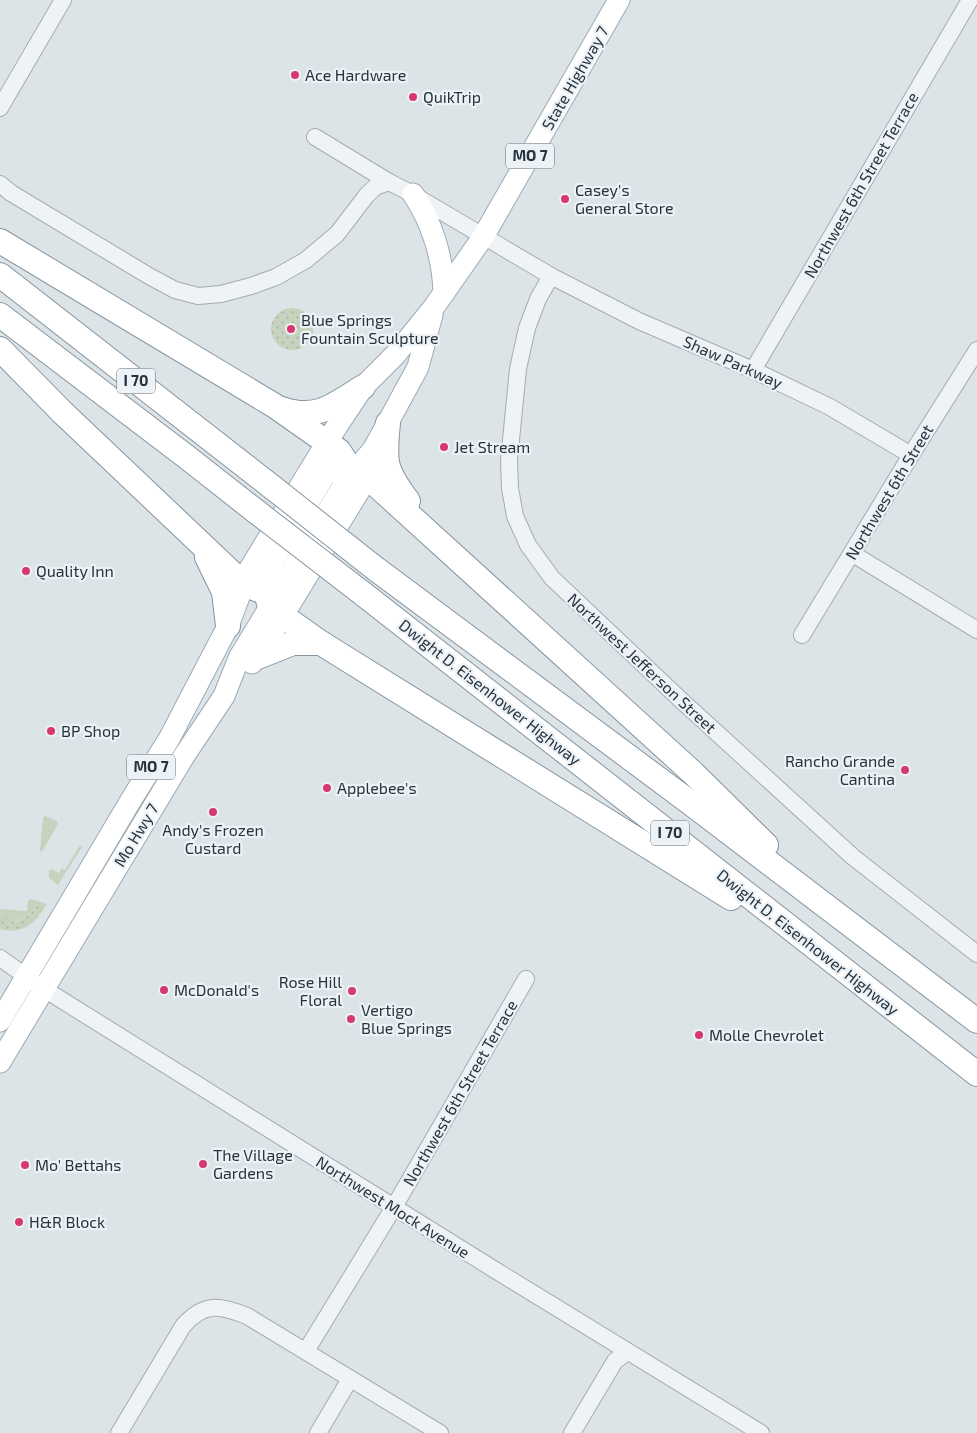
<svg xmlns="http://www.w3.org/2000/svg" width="977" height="1433" font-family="'Exo 2',sans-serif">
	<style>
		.grass { fill: url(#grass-dots) }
		.garden { fill: #c7d3be }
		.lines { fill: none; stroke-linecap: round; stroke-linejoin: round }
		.minor-casing { stroke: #a2acb2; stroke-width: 18 }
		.major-casing { stroke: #9cabb5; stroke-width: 23 }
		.highway-casing { stroke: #8494a0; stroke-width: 26 }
		.minor { stroke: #f0f3f6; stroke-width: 16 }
		.major { stroke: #fff; stroke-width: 21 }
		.highway { stroke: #fff; stroke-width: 24 }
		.highway-bridge-casing { stroke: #8494a0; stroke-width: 26; stroke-linecap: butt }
		.highway-bridge { stroke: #fff; stroke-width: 24 }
		.poi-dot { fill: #d73870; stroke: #edf2f6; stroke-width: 2 }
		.labels { text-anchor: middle; stroke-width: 4.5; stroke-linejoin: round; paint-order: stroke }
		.shield { fill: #edf2f6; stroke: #626d77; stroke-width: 1 }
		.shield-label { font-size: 15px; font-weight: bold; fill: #263440 }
		.poi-label { font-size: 16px; fill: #263440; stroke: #edf2f6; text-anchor: start }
		.street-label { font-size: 16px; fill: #263440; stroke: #edf2f6 }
	</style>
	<defs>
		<pattern id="grass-dots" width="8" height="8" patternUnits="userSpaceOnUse" patternTransform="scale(1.25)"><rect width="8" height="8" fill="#c7d3be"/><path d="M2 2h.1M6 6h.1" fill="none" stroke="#abb6a4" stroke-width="1.8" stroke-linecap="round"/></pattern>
	</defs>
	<rect width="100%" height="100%" fill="#dde4e8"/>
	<!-- grass -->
	<g class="grass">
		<circle cx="292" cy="329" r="21"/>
		<path d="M36,905L45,907C34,925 21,935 0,929V913L7,916L10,920L16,922L29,915Z"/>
	</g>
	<!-- garden -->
	<g class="garden">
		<polygon points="45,816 57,821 58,824 42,852 40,851 43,818"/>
		<polygon points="80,845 82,847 58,885 49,878 49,870 52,869 59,873 62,868 65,870"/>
		<path d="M31,899L47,904L45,907L36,905L29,915L14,922C8,920 6,915 0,913V909L27,911L28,901Z"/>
	</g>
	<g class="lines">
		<defs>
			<g id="minor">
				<polyline points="0,108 63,0"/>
				<polyline points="315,137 389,182"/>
				<polyline points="0,184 11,193 149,276 175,290 198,296 221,294 251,286 276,277 306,260 337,234 366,196 375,187 389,182 405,190 551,276 639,321 753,370 830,407 911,455"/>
				<polyline points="551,276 538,299 527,328 518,369 509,460 510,488 515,516 528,545 552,578 683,702 853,857 977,954"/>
				<polyline points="753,370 970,0"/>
				<polyline points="853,554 977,630"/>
				<polyline points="802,635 911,455 977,350"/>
				<polyline points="0,958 44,989 495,1270 761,1433"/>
				<polyline points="306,1351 394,1207 526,979"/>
				<path d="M119,1433L183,1326C204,1302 220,1305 247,1316L440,1433"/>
				<polyline points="318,1433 350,1379"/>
				<polyline points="572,1433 615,1361 627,1352"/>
			</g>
			<g id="major">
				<path d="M413,194C432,222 443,258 444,293"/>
				<polyline points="261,582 336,456"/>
				<polyline points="252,663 277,625 362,486 373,450 418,367 432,315"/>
				<polyline points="0,1021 131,800 169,739 228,626 249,570 337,426 363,387 396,354 434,307 483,237 619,0"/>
				<polyline points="0,1062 184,756 224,696 239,658 270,607 346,481 373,450"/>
			</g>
			<g id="highway">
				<polyline points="0,241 275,406 339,451 346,462 346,481"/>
				<polyline points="0,275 272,487"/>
				<polyline points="0,315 188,458 258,513"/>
				<path d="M0,349L62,412L236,577C250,588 261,593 279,592"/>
				<path d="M282,409C317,421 334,405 363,387"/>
				<path d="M388,423C384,462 384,469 408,501"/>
				<path d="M327,471C349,468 356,469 374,483L693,773L766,845"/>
				<polyline points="207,557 224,592 228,626"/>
				<polyline points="270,568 266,593 270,607 321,643 731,898"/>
				<polyline points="376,569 688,801 977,1021"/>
				<path d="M362,593C568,752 771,915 977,1074"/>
				<polyline points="255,658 293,643 321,643"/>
			</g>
		</defs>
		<!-- minor casing -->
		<use href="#minor" class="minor-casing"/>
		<!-- major casing -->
		<use href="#major" class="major-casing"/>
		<!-- highway casing -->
		<use href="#highway" class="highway-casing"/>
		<!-- minor -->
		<use href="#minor" class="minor"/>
		<!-- major -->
		<use href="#major" class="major"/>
		<!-- highway -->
		<use href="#highway" class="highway"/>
		<defs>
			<g id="highway-bridge">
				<polyline points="272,487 376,569"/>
				<polyline points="258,513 362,593"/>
			</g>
		</defs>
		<!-- highway-bridge casing -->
		<use href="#highway-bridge" class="highway-bridge-casing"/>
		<!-- highway-bridge -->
		<use href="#highway-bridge" class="highway-bridge"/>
	</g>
	<!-- markers -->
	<g class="poi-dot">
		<circle cx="295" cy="75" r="5"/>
		<circle cx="413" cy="97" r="5"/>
		<circle cx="565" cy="199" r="5"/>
		<circle cx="291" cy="329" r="5"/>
		<circle cx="444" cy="447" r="5"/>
		<circle cx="26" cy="571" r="5"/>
		<circle cx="51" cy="731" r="5"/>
		<circle cx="905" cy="770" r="5"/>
		<circle cx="327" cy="788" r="5"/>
		<circle cx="213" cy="812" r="5"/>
		<circle cx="164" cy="990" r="5"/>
		<circle cx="352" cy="991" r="5"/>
		<circle cx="351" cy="1019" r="5"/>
		<circle cx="699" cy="1035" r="5"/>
		<circle cx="203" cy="1164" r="5"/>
		<circle cx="25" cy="1165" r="5"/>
		<circle cx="19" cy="1222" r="5"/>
	</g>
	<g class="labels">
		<!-- shield labels -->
		<g class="shield">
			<rect x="506" y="143.5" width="48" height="25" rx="4"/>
			<rect x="117" y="368.5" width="38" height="25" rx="4"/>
			<rect x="127" y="754.5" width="48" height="25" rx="4"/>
			<rect x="651" y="820.5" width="38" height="25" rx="4"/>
		</g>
		<g class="shield-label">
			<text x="530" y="161">MO 7</text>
			<text x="136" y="386">I 70</text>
			<text x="151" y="772">MO 7</text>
			<text x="670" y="838">I 70</text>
		</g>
		<!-- poi labels -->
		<g class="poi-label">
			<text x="305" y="81">Ace Hardware</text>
			<text x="423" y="103">QuikTrip</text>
			<text x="575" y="196">Casey's<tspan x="575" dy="18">General Store</tspan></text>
			<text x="301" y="326">Blue Springs<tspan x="301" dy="18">Fountain Sculpture</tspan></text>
			<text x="454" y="453">Jet Stream</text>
			<text x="36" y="577">Quality Inn</text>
			<text x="61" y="737">BP Shop</text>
			<text x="895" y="767" text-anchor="end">Rancho Grande<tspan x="895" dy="18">Cantina</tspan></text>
			<text x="337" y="794">Applebee's</text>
			<text x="213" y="836" text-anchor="middle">Andy's Frozen<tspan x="213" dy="18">Custard</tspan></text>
			<text x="342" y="988" text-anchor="end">Rose Hill<tspan x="342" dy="18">Floral</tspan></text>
			<text x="174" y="996">McDonald's</text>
			<text x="361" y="1016">Vertigo<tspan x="361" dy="18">Blue Springs</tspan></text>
			<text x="709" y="1041">Molle Chevrolet</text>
			<text x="213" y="1161">The Village<tspan x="213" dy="18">Gardens</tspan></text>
			<text x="35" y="1171">Mo' Bettahs</text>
			<text x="29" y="1228">H&amp;R Block</text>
		</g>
		<!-- street labels -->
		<g class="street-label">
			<text transform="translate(575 78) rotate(-60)" y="6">State Highway 7</text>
			<text transform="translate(861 185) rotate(-60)" y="6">Northwest 6th Street Terrace</text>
			<text transform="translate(733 362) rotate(24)" y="6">Shaw Parkway</text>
			<text transform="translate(889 492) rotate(-59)" y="6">Northwest 6th Street</text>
			<text transform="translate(642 663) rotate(43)" y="6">Northwest Jefferson Street</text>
			<text transform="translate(490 692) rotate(38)" y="6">Dwight D. Eisenhower Highway</text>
			<text transform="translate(136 835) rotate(-59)" y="6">Mo Hwy 7</text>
			<text transform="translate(808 942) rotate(38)" y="6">Dwight D. Eisenhower Highway</text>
			<text transform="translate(460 1093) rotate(-60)" y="6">Northwest 6th Street Terrace</text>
			<text transform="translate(393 1207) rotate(32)" y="6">Northwest Mock Avenue</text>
		</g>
	</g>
</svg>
